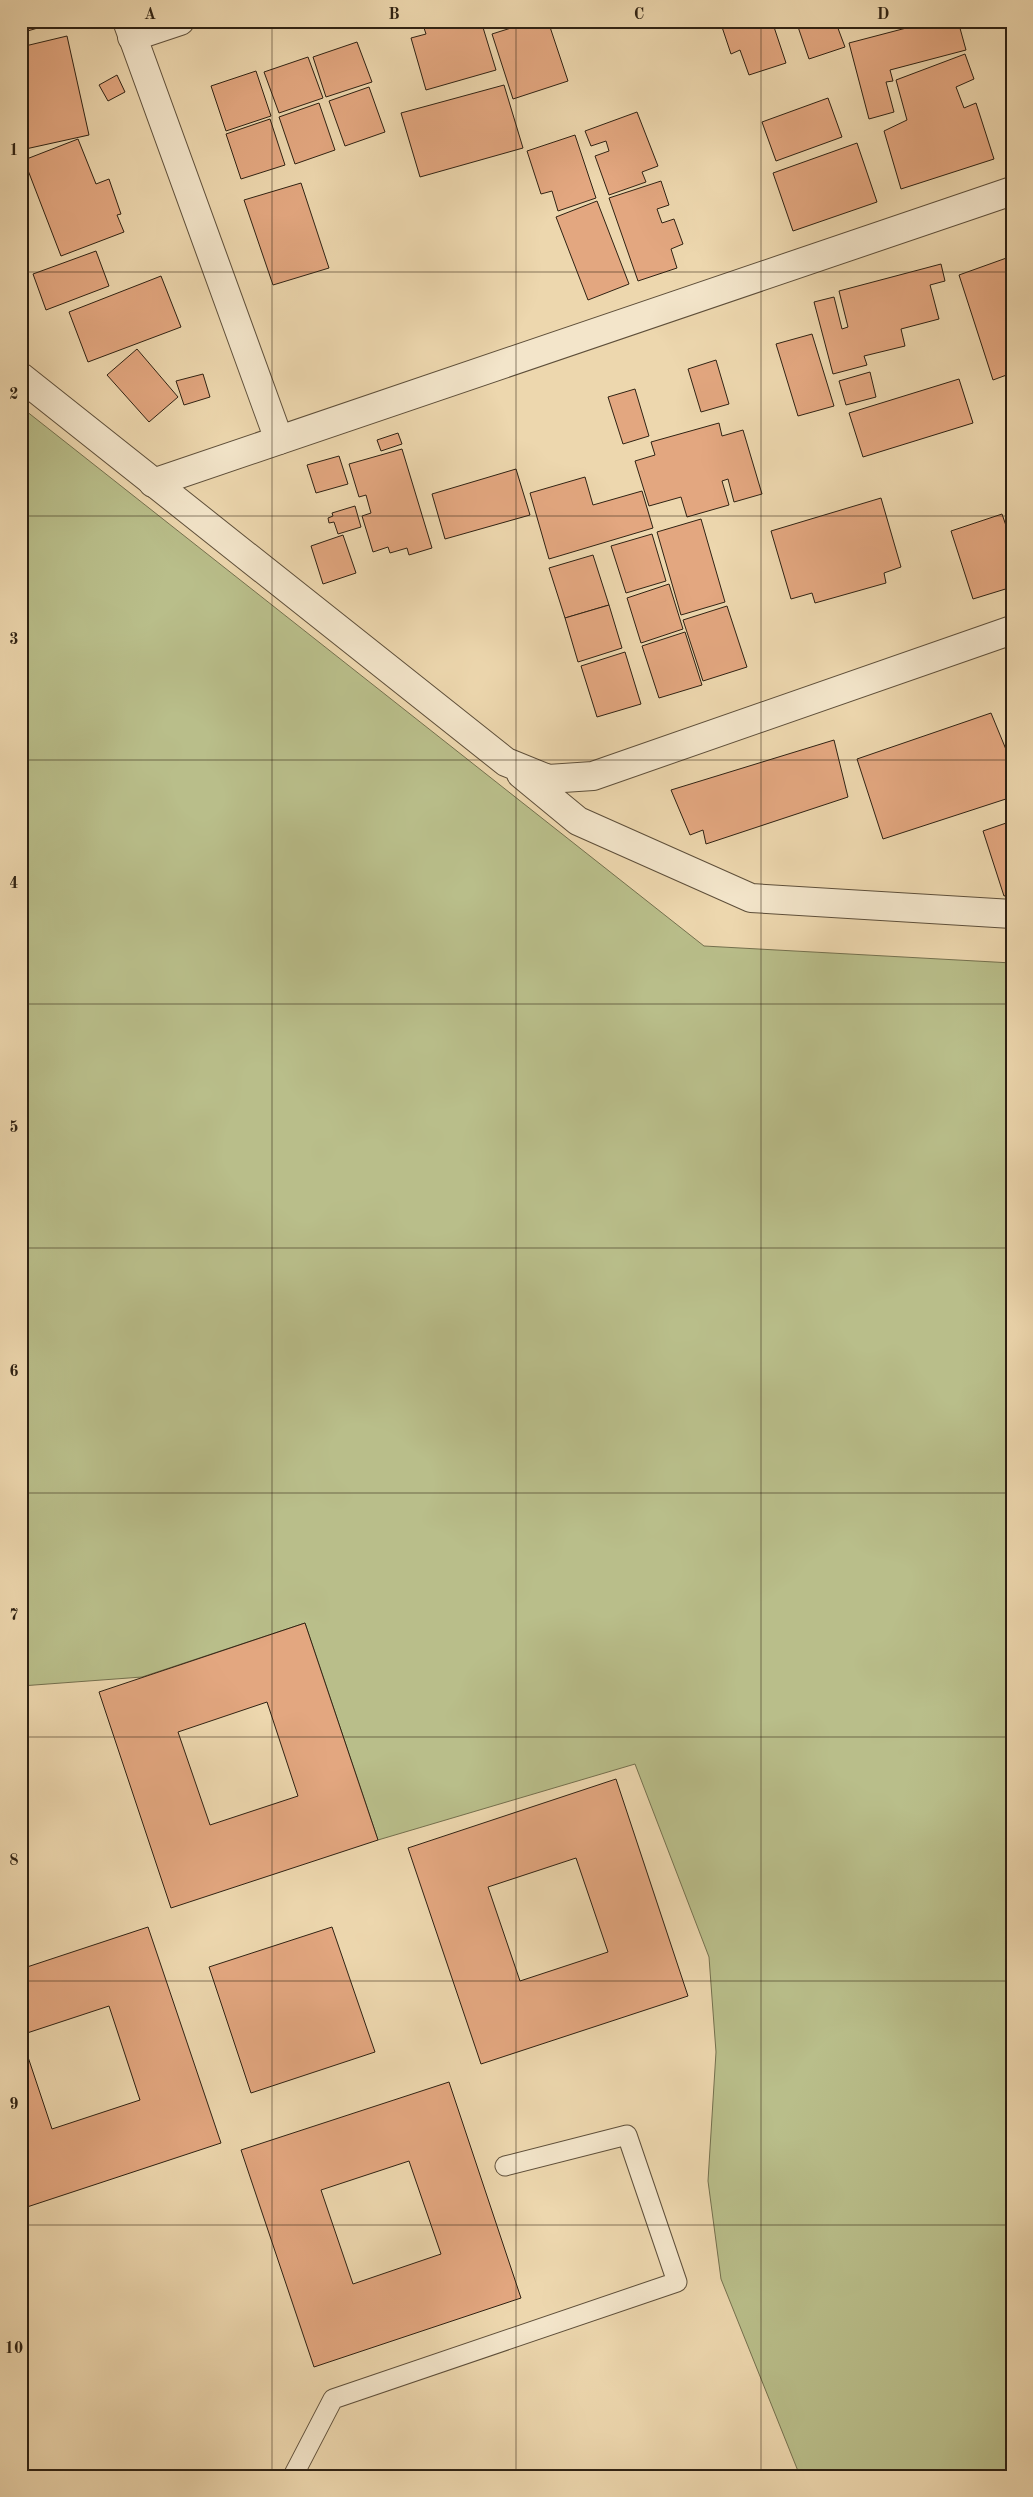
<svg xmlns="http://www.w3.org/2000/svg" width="1033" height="2497" font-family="'Old Standard TT',serif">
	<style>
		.green { fill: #b9be8a; stroke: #74704e }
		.building { fill: #e3a780; stroke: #2f2213; fill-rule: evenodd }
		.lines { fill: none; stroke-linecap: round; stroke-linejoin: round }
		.service-casing { stroke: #5e4f3a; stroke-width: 21 }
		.minor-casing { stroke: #5e4f3a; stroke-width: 30 }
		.service { stroke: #f3e5ca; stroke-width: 19 }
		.minor { stroke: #f3e5ca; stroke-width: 28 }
		.grid { fill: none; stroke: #2f2213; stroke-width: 1; stroke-opacity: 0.55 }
		.neatline { fill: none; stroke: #2f2213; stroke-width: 2 }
		.grid-label { font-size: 16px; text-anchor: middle; font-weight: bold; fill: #2f2213 }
	</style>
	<rect width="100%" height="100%" fill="#edd7ae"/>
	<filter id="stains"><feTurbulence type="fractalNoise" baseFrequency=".004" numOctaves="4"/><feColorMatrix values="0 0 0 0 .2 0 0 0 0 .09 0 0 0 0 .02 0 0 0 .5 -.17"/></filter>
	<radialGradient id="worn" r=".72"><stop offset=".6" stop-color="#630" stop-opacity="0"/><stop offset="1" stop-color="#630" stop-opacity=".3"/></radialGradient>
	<!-- green -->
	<polygon class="green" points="21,407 704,946 1012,963 1012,2476 800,2476 721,2279 708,2181 716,2052 709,1957 635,1764 378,1840 305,1623 142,1677 21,1686"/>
	<!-- building -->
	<g class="building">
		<polygon points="21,21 61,21 21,33"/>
		<polygon points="481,21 496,70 426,90 411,38 426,34 422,22"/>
		<polygon points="509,21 548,21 568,81 513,99 492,34 511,28"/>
		<polygon points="720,21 772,21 786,63 749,75 740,50 731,54"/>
		<polygon points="796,21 840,21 836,23 845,47 809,59"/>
		<polygon points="933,21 958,21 966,50 890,70 893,81 886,82 894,112 869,119 849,43"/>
		<polygon points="67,36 89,135 21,150 21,47"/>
		<polygon points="357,42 372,82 326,97 313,57"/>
		<polygon points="965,54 974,79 956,87 964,108 976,103 994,159 901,189 884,131 907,120 896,80"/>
		<polygon points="308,57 323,98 279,113 264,72"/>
		<polygon points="256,71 271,116 226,131 211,86"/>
		<polygon points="117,75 125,92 108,101 99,85"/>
		<polygon points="504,85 523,148 420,177 401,113"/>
		<polygon points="369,87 385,132 345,146 329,101"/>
		<polygon points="828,98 842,137 776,161 762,122"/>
		<polygon points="319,103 335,150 295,164 279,117"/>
		<polygon points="637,112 658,166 642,172 646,182 609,195 595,156 609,151 606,141 591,146 585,131"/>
		<polygon points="270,119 285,165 241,179 226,134"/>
		<polygon points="575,135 596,198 558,211 552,191 541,194 527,151"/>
		<polygon points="78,139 96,184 109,179 121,214 117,215 124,232 61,256 24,160"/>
		<polygon points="857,143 877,202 793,231 773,173"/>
		<polygon points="661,181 669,205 657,209 662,223 674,219 683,244 671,249 677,268 638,281 609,198"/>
		<polygon points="301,183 329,268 273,285 244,200"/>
		<polygon points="597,201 629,284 588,300 556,217"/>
		<polygon points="96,251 109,286 46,310 33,274"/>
		<polygon points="1012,256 1012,373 993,380 959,275"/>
		<polygon points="941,264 945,281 930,285 939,319 901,329 905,346 864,356 867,365 833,374 814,302 834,297 842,329 848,327 839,291"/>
		<polygon points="161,276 181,327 88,362 69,312"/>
		<polygon points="812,334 834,406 798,416 776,344"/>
		<polygon points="137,349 178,397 149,422 107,375"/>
		<polygon points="716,360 729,404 701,412 688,369"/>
		<polygon points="870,372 876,397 846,405 839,381"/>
		<polygon points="203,374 210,397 184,405 176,381"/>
		<polygon points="959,379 973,423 863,457 849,413"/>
		<polygon points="635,389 649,436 623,444 608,397"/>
		<polygon points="719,423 722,436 743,430 762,494 734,502 728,479 722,481 729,505 687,517 681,497 649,506 635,461 655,455 651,442"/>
		<polygon points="398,433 402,444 381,451 377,440"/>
		<polygon points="402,449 432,548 409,555 407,548 390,553 388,547 373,552 362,516 371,513 366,495 359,497 349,464"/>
		<polygon points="339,456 348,484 316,493 307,465"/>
		<polygon points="516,469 530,515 445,539 432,494"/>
		<polygon points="585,477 593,505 642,491 653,528 549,559 530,493"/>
		<polygon points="881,498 901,567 884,573 886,583 815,603 812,593 791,599 771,531"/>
		<polygon points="355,506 361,527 338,534 334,522 329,523 328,518 333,516 332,513"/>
		<polygon points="1002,514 1012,543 1012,587 973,599 951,531"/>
		<polygon points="701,519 725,602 681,615 657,532"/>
		<polygon points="652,534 666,581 626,593 611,546"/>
		<polygon points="343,535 356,573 323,584 311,546"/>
		<polygon points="593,555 609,605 565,618 549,568"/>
		<polygon points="669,584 683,629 641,643 627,598"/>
		<polygon points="609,605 622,648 578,662 565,618"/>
		<polygon points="727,606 747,667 703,681 683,620"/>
		<polygon points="685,632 702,685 659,698 642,646"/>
		<polygon points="625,652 641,704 597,717 581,666"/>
		<polygon points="991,713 1012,764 1012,797 883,839 857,759"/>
		<polygon points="834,740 848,797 706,844 703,830 690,835 671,790"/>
		<polygon points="1012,821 1012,894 1004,896 983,831"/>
		<path d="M305,1623L378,1840L171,1908L99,1692ZM267,1702L298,1796L210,1825L178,1732Z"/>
		<path d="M616,1779L688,1996L481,2064L408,1848ZM576,1858L608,1952L520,1981L488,1887Z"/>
		<polygon points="148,1927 221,2143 21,2209 21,2036 52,2129 140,2100 109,2006 21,2035 21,1969"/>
		<polygon points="332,1927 375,2052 251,2093 209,1967"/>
		<path d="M449,2082L521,2298L314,2367L241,2150ZM409,2161L441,2254L353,2284L321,2190Z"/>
	</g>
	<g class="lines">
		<defs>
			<polyline id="service" points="293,2476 333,2399 677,2282 627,2135 505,2166"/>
			<g id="minor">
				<polyline points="127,21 279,440"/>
				<polyline points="132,37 180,21"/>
				<polyline points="21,377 506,762 548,779 593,776 1012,630"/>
				<polyline points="153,483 1012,191"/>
				<polyline points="521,774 578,821 751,898 1012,914"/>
			</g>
		</defs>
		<!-- service casing -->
		<use href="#service" class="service-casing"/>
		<!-- minor casing -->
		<use href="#minor" class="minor-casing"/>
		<!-- service -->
		<use href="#service" class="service"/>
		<!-- minor -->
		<use href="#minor" class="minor"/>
	</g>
	<!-- grid -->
	<path class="grid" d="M272,21V2476M516,21V2476M761,21V2476M21,272H1012M21,516H1012M21,760H1012M21,1004H1012M21,1248H1012M21,1493H1012M21,1737H1012M21,1981H1012M21,2225H1012"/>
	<!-- margin -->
	<rect width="1033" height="2497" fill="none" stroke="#edd7ae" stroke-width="55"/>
	<rect x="28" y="28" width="978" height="2442" class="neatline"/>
	<g class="grid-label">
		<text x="150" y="19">A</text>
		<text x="394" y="19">B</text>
		<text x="639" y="19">C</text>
		<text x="883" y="19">D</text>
		<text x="14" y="155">1</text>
		<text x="14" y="399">2</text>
		<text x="14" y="644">3</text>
		<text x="14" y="888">4</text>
		<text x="14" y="1132">5</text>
		<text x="14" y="1376">6</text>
		<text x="14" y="1620">7</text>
		<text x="14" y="1865">8</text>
		<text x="14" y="2109">9</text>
		<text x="14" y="2353">10</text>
	</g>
	<rect width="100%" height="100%" filter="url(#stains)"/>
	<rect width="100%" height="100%" fill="url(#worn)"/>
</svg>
